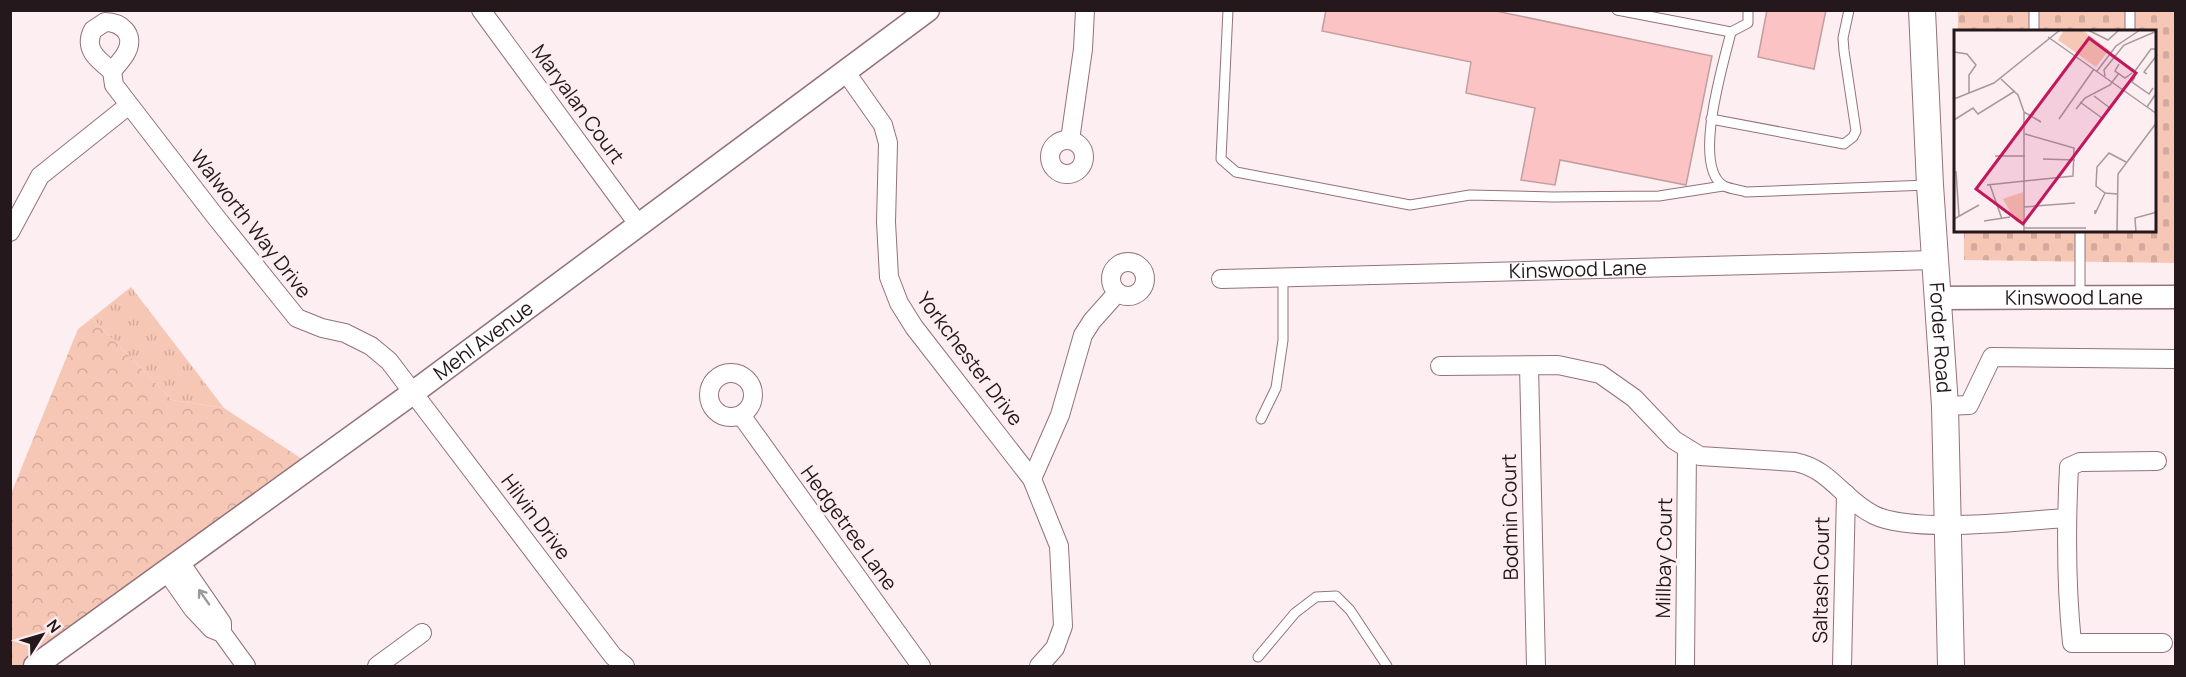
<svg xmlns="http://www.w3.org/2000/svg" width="2186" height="677" font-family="Manrope,sans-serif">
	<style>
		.grass { fill: url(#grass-tufts) }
		.forest { fill: url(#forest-crowns) }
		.cemetery { fill: url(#cemetery-stones) }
		.building { fill: #fcc3c4; stroke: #c39e9e; stroke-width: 1.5 }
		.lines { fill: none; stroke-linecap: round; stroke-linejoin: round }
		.service-casing { stroke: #92727d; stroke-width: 11 }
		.minor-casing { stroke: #92727d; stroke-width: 20 }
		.tertiary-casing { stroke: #92727d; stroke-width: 25 }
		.secondary-casing { stroke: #92727d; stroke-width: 28 }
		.service { stroke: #fff; stroke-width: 9 }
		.minor { stroke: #fff; stroke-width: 18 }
		.tertiary { stroke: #fff; stroke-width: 22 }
		.secondary { stroke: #fff; stroke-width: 26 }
		.oneway { stroke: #9c9799 }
		.labels { text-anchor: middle; stroke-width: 6; stroke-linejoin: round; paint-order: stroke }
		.street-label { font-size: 20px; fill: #24181c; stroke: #fdeef2 }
		.inset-road { fill: none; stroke: #a6989c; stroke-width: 1.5 }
		.view { fill: #c2185b; fill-opacity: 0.15; stroke: #c2185b; stroke-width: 3 }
		.inset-edge { fill: none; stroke: #24181c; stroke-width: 3 }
	</style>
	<defs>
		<pattern id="grass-tufts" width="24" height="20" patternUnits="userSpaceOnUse" patternTransform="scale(1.5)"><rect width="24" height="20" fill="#f7c7b6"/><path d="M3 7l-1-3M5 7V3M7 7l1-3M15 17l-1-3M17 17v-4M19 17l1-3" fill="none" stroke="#d4aa9c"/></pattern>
		<pattern id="forest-crowns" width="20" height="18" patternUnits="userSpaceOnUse" patternTransform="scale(1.5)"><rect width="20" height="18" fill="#f7c7b6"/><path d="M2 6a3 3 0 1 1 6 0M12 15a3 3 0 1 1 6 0" fill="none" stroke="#d4aa9c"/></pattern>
		<pattern id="cemetery-stones" width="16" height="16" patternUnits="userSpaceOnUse" patternTransform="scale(1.5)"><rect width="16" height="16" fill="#f7c7b6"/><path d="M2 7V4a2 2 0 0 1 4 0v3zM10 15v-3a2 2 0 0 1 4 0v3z" fill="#d4aa9c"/></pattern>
	</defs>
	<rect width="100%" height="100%" fill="#fdeef2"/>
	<!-- grass -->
	<polygon class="grass" points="131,287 224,408 172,400 92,318"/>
	<!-- forest -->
	<polygon class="forest" points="92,318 172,400 224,408 302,459 20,666 11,666 10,496 78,329"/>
	<!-- cemetery -->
	<polygon class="cemetery" points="1958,11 2175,11 2175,263 1964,260 1964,231 2154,231 2154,32 1958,31"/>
	<!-- building -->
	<g class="building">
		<polygon points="1326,10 1491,10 1712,56 1686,185 1560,160 1555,185 1521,180 1535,108 1466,93 1471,62 1322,31"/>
		<polygon points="1767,10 1826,10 1814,69 1758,57"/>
	</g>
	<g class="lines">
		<defs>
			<g id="service">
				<polyline points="1228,10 1221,159 1236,172 1410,205 1470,195 1553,197 1659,196 1723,186"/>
				<polyline points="1617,10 1731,32 1748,23 1748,10"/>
				<polyline points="2034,10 2034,32"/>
				<polyline points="2130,10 2130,32"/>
				<path d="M1731,32C1724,62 1691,167 1724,186C1730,189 1740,190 1746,192L1928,185"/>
				<polyline points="1711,119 1844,144 1853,137 1856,131 1844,51 1843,38 1849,10"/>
				<polyline points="2080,297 2080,231"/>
				<polyline points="1261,419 1276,388 1283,340 1283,277"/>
				<polyline points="1258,657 1295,613 1316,597 1336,596 1350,610 1387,666"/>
			</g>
			<g id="minor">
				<polyline points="481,10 638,224"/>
				<path d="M105,22C121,22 135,34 127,51C124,58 117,65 112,71C98,60 83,49 93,30Z"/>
				<polyline points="112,71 114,85 215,216 297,318 322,328 345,333 371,346 389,361 613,656 625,666"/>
				<polyline points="845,71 883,125 888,143 886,222 889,277 899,303 914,327 1032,479 1059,546 1063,626 1055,648 1039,666"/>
				<polyline points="1070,140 1083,49 1085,10"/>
				<circle cx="1067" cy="157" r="17"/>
				<polyline points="10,232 40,176 129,105"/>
				<circle cx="1128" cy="279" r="17"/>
				<path id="s1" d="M1221,279L1935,260"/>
				<path d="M1440,366L1558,365L1600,374L1634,398L1674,440L1700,456L1795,462C1831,469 1843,500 1874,515C1913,534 2020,521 2066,518"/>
				<polyline points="1529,366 1536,666"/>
				<circle cx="731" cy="395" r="22"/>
				<polyline points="1945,406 1969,405 1992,357 2176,359"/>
				<polyline points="741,415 921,666"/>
				<path d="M2157,461L2080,462L2069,467C2066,526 2066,585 2072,643H2163"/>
				<polyline points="1032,479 1060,415 1083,335 1092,321 1117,293"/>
				<polyline points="180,562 222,623 222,633"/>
				<polyline points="167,572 193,609 212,629 222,633 246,666"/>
				<polyline points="377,666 422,633"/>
				<polyline points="1685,666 1687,449"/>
				<polyline points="1842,666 1846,494"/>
			</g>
			<g id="tertiary">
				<path id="s2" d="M1938,298L2176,297"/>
				<path id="s3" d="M35,666L414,392L928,10"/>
			</g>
			<g id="secondary">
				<path id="s4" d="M1922,10L1930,185L1945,406L1951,666"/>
			</g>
		</defs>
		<!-- service casing -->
		<use href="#service" class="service-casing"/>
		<!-- minor casing -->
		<use href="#minor" class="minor-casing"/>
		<!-- tertiary casing -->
		<use href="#tertiary" class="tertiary-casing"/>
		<!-- secondary casing -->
		<use href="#secondary" class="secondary-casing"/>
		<!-- service -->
		<use href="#service" class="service"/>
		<!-- minor -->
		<use href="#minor" class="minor"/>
		<!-- tertiary -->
		<use href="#tertiary" class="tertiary"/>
		<!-- secondary -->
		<use href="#secondary" class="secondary"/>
	</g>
	<!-- one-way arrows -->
	<defs><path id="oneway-shaft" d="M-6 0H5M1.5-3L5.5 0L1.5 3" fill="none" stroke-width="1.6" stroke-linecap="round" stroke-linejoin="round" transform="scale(1.5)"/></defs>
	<use class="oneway" href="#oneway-shaft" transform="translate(204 597) rotate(-125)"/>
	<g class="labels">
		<!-- street labels -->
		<g class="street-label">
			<text transform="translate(578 104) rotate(54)" y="7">Maryalan Court</text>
			<text transform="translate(251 224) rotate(52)" y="7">Walworth Way Drive</text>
			<text dy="7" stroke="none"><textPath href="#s1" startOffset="357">Kinswood Lane</textPath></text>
			<text dy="7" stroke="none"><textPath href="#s2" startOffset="136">Kinswood Lane</textPath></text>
			<text dy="7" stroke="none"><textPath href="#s4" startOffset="328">Forder Road</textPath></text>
			<text dy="7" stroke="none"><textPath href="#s3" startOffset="554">Mehl Avenue</textPath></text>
			<text transform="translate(970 359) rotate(53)" y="7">Yorkchester Drive</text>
			<text transform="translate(536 517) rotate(53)" y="7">Hilvin Drive</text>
			<text transform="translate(1510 517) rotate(-91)" y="7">Bodmin Court</text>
			<text transform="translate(849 528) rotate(54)" y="7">Hedgetree Lane</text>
			<text transform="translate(1664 558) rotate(-89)" y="7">Millbay Court</text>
			<text transform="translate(1821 580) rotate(-89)" y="7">Saltash Court</text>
		</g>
	</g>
	<!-- overview -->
	<g transform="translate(1954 30)">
		<rect width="202" height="202" fill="#fdeef2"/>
		<path d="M69,162V193L62,192L49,169Z" fill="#f7c7b6"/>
		<path d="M110,0H128L155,20L142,37L104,10Z" fill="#f7c7b6"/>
		<path class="inset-road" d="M134,0L154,10L165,0M94,7L203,84M0,22L13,24L22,35L15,45V63M155,24L181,41L197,19H203M165,34L161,41L171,48L178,43M143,41L162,16L186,0M193,44L190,42L203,25M151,46L150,40L170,15L203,1M181,47L178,52L195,64L199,58M47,49L64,65L70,82V202M140,66L156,78M0,69L40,53L106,0M126,72L148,88M193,77L203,62M122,79L131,68L156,55L165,43M70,82L87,92M105,89L140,39M0,90L19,78L24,84L61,61M41,126H71M89,129L121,130M2,141L5,186M33,155L119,146L120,118L71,104M36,155L48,189M163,164L151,163L142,156L143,137L155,123L172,132M70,177L121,173M141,180V184L151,163M0,189L25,175M30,191L56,187M70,198H132M163,202L164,144L203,92M182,202L181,188L203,182"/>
		<path class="view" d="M135,8L182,43L69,194L22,159Z"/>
		<rect width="202" height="202" class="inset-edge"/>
	</g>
	<!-- border -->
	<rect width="2186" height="677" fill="none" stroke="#24181c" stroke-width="24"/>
	<!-- north arrow -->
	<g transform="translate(42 635) rotate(53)" stroke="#fdeef2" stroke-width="4.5" paint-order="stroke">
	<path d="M0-4.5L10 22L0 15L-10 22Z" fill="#24181c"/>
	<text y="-9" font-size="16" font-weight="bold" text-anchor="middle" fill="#24181c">N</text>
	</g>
</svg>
